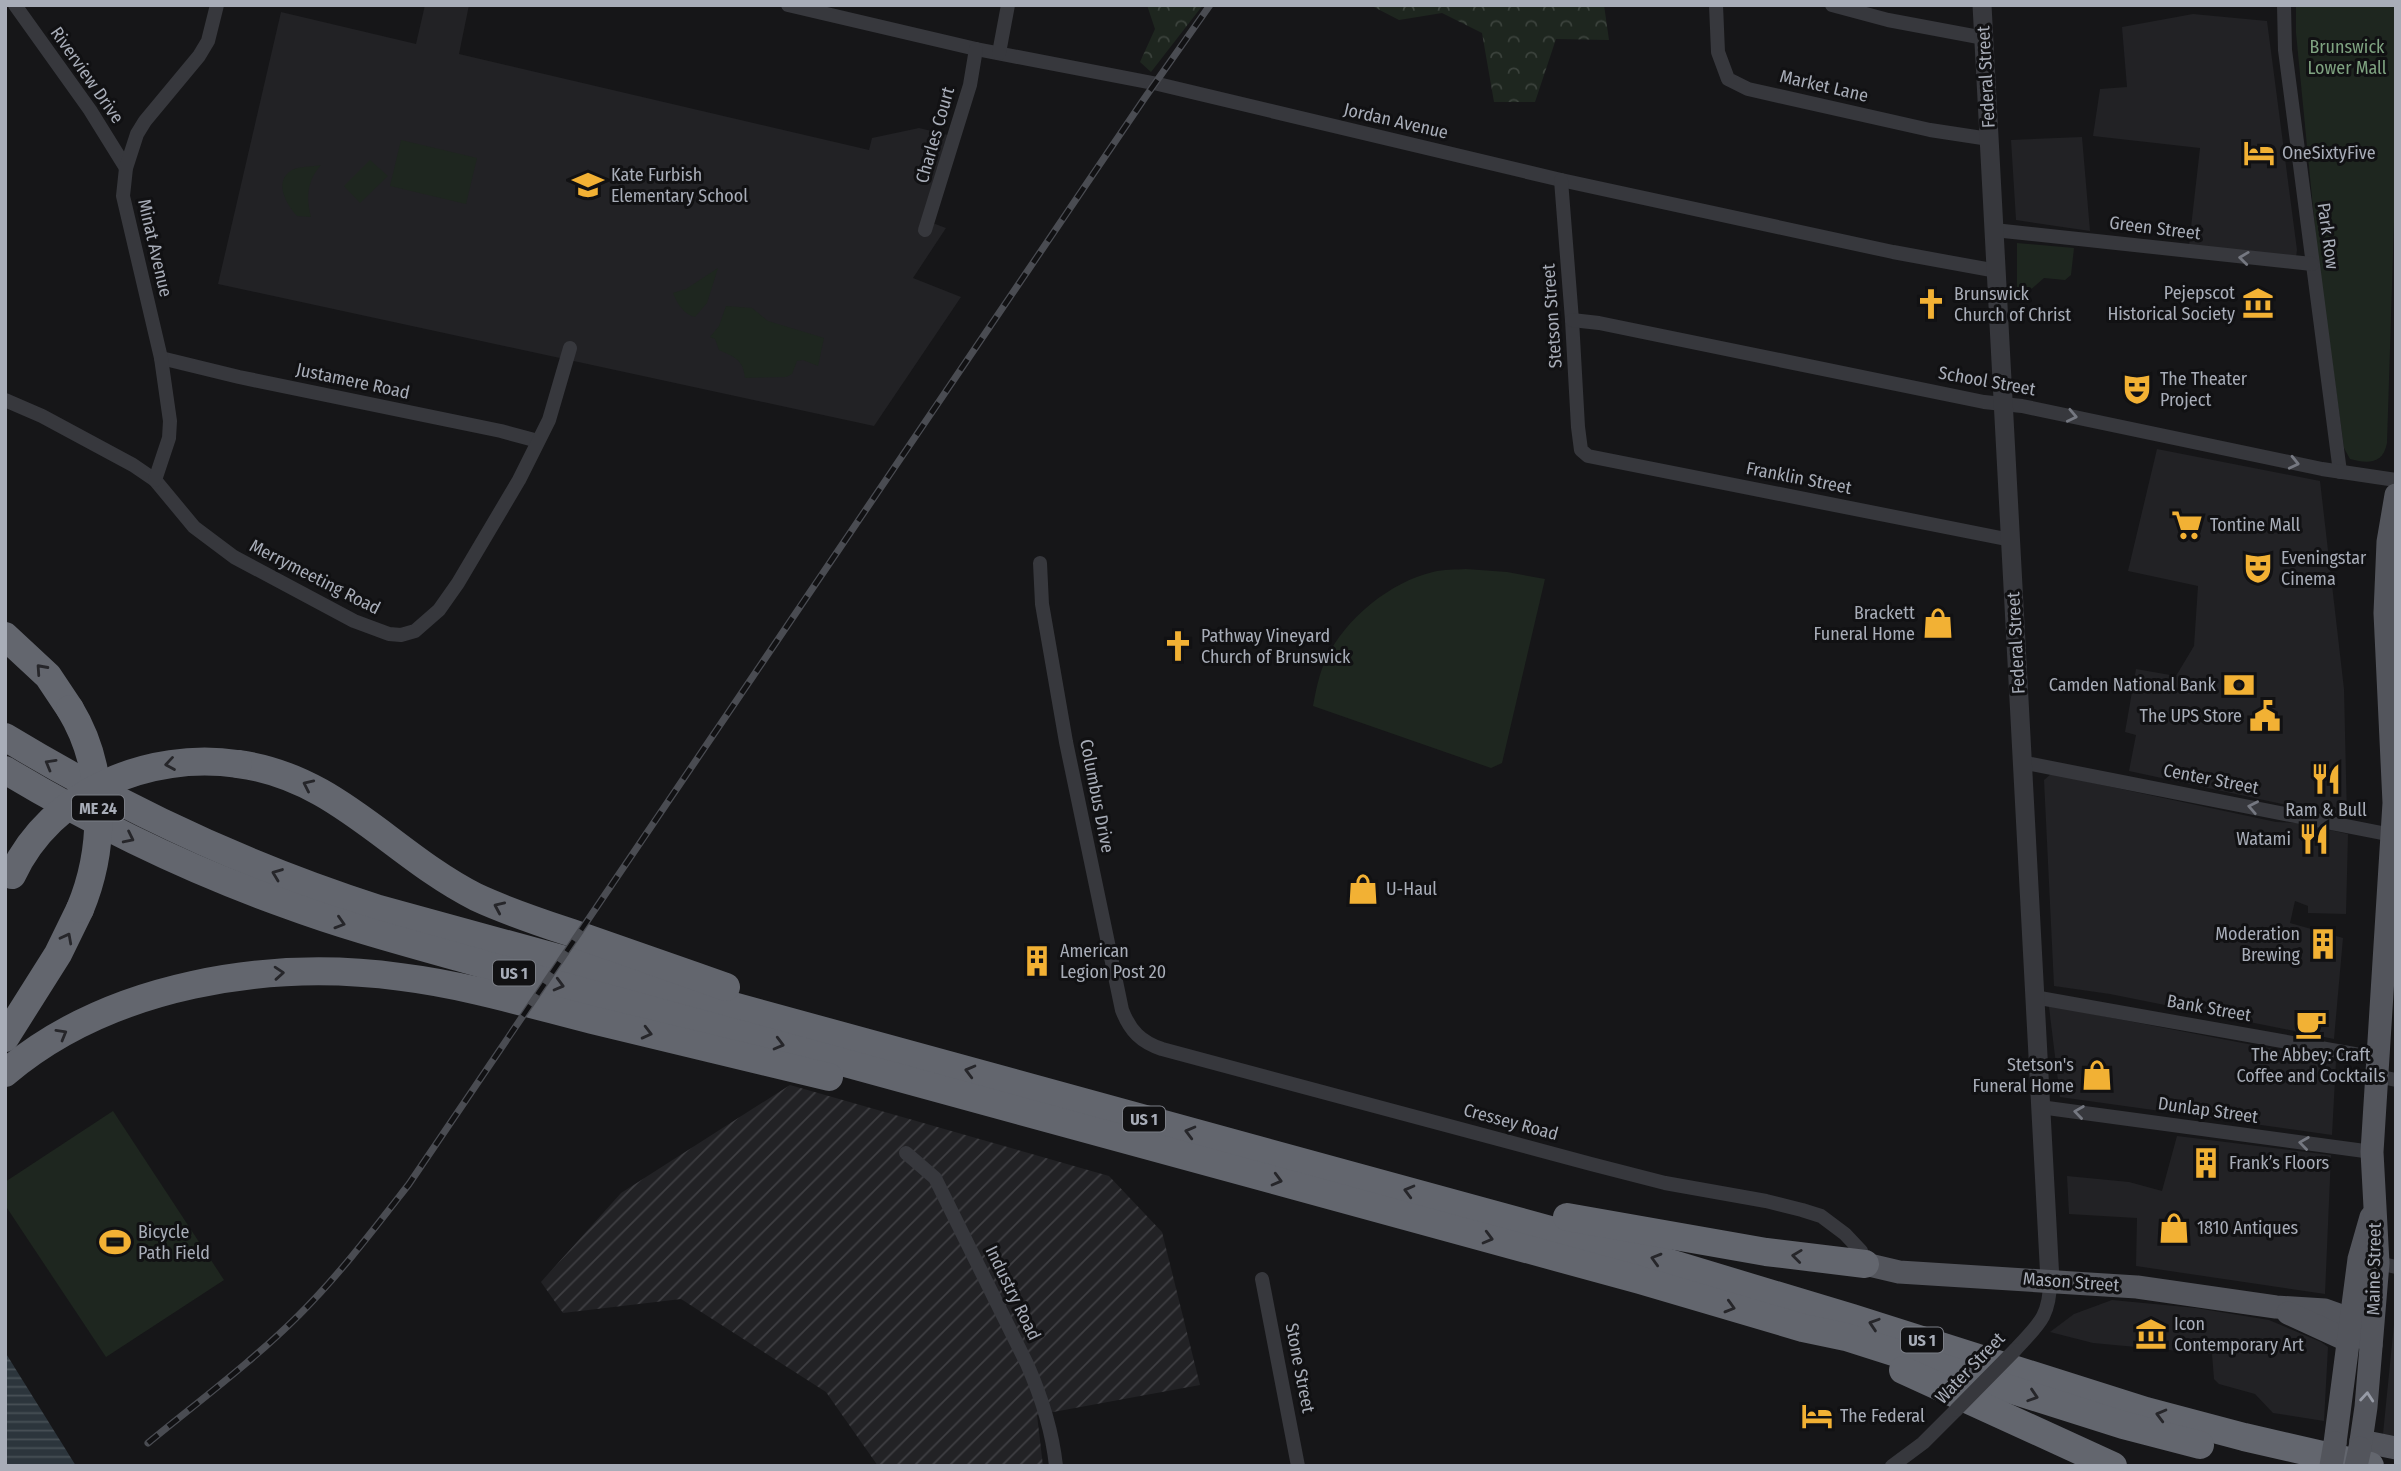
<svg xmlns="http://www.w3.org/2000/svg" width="2401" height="1471" font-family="'Fira Sans Condensed',sans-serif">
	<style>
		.built { fill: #222225 }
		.industrial { fill: url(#industrial-furrows) }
		.green { fill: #1e261f }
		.forest { fill: url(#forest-crowns) }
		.water { fill: url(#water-rules) }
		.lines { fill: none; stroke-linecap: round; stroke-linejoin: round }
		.minor { stroke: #37383d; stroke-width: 14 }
		.tertiary { stroke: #37383d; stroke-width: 19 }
		.primary { stroke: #53555c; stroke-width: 23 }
		.motorway { stroke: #63666e; stroke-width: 28 }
		.rail-casing { stroke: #4a4c52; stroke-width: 7 }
		.rail { stroke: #111113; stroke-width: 4.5; stroke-dasharray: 13; stroke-linecap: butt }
		.minor-bridge { stroke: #37383d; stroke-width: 14 }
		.primary-bridge { stroke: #53555c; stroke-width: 23 }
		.motorway-bridge { stroke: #63666e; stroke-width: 28 }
		.oneway { stroke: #757881 }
		.oneway2 { stroke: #26262a }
		.oneway3 { stroke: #979ba6 }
		.labels { text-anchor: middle; stroke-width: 6; stroke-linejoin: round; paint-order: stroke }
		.shield { fill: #111113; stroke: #7b7e86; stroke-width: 2 }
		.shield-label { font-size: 16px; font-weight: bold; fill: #a8adb8 }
		.park-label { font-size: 18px; fill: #7fa381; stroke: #111113 }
		.street-label { font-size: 18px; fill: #a8adb8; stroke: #111113 }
		.poi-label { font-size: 18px; fill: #a8adb8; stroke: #111113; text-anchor: start }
	</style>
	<defs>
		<pattern id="industrial-furrows" width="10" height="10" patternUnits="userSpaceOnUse" patternTransform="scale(1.75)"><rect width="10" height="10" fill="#222225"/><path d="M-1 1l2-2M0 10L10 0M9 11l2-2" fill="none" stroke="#3f3f43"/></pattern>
		<pattern id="forest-crowns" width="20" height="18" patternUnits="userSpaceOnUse" patternTransform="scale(1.75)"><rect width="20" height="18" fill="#1e261f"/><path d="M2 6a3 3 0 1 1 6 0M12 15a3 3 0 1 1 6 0" fill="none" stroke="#3c433d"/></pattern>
		<pattern id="water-rules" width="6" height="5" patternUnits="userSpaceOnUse" patternTransform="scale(1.75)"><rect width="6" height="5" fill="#2c353c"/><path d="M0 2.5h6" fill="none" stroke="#485056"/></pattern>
	</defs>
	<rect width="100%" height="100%" fill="#161618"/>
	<!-- built -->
	<g class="built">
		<polygon points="425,5 469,5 459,54 869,150 872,138 919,128 948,135 927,221 946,228 913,278 961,297 874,426 218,284 281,12 416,44"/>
		<polygon points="2193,14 2267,21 2297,250 2296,257 2189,245 2200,148 2093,136 2100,89 2127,87 2122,27"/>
		<polygon points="2082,137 2090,231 2016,220 2011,140"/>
		<polygon points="2157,449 2320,481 2344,689 2347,818 2129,771 2136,735 2125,732 2136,669 2176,676 2194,646 2198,586 2128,571"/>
		<polygon points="2051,774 2276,822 2298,823 2348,834 2346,914 2308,913 2308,906 2295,901 2290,923 2343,938 2334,1039 2110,994 2054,986 2044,780"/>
		<polygon points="2051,1006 2336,1061 2332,1135 2060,1097 2049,1007"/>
		<polygon points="2177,1136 2331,1155 2325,1294 2136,1266 2137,1218 2069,1214 2067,1176 2129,1182 2162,1191"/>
		<polygon points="2112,1300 2196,1308 2269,1320 2321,1342 2328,1347 2324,1421 2273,1413 2255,1394 2219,1384 2214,1379 2212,1354 2093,1343 2050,1332 2074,1314"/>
		<polygon points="2396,1304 2396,1436 2383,1434"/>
	</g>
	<!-- industrial -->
	<polygon class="industrial" points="790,1085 1109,1176 1162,1232 1200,1385 1037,1415 1043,1466 878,1466 826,1392 681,1299 563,1313 541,1282 621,1193"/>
	<!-- green -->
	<g class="green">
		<path d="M2296,5H2396V159L2387,443C2383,464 2368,464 2350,459L2344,448L2318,259L2296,33Z"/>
		<polygon points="401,140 477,158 466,204 390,186"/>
		<polygon points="370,160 388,176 360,203 344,186"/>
		<path d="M321,165C307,181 306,197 311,217L297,216C286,204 273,181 292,170C300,166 312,167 321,165Z"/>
		<polygon points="2017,243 2074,248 2071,275 2065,280 2044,278 2027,293 2017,294"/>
		<path d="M718,268L707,303L695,317C684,315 677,303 673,293L686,289Z"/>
		<path d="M726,306L752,308L768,321L824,338L818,366L803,360L797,361L792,374L786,377L745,378C743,359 734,357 719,350L715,339L710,337L719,326Z"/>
		<path d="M1466,569L1507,572L1545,579L1502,763L1491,768L1313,706C1316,690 1319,674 1326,659C1345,619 1390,582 1433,572C1444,569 1455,570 1466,569Z"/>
		<polygon points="113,1111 224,1280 106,1357 5,1205 5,1182"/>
	</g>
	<!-- forest -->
	<g class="forest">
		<polygon points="1147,5 1203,5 1151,72 1140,62 1155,29"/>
		<polygon points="1370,5 1604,5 1609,40 1556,39 1535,102 1494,102 1482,33 1442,13 1399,20"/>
	</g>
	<!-- water -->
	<polygon class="water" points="5,1352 76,1466 5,1466"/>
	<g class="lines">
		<!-- minor -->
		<g class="minor">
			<polyline points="15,5 90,110 126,168"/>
			<polyline points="788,5 976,49 1158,84 1561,180 1893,252 1997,271"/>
			<polyline points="1716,5 1718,52 1728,79 1748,89 1930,130 1989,139"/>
			<polyline points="1832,5 1888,20 1984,38"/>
			<polyline points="2284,5 2285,50 2340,472"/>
			<polyline points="999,53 1008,5"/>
			<polyline points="1561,180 1572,320 1578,427 1581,450 1588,456 2011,540"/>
			<polyline points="925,230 970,85 976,49"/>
			<polyline points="1994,230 2312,264"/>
			<polyline points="1572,320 1599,323 1984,402 2022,406 2322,469 2396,480"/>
			<polyline points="161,358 239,377 501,431 538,441"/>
			<polyline points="5,400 42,416 133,465 155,480 194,527 234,557 354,621 389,634 401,635 415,631 439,610 458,583 519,480 549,420 570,348"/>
			<polyline points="155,480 169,438 170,421 161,358 123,196 126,168 137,134 145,121 199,56 208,41 217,5"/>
			<path d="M1040,563L1042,604L1066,742L1122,1010C1130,1031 1141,1042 1162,1049L1591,1164L1665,1183L1766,1201L1802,1210L1821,1216L1845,1234L1861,1251L1865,1264"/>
			<polyline points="2021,762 2392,835"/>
			<polyline points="2034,997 2377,1058"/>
			<polyline points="2377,1076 2396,1080"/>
			<polyline points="2040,1107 2372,1152"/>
			<path d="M906,1153L935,1178L1027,1364C1042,1398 1052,1429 1056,1466"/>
			<polyline points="2370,1261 2396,1267"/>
			<polyline points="1262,1279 1298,1466"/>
			<path d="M2015,1350C2038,1325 2050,1317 2050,1281"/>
			<polyline points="1892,1466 1923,1443 1956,1410"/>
		</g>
		<!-- tertiary -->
		<polyline class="tertiary" points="1982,5 2050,1281"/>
		<!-- primary -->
		<g class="primary">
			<polyline points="1865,1264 1899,1272 2137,1287 2276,1307 2325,1310 2353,1320 2371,1345"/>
			<polyline points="2288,1313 2349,1341"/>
			<polyline points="2361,1441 2396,1448"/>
			<polyline points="2335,1443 2359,1259 2371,1217"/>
			<polyline points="2360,1448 2366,1407 2378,1263 2372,1152 2394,803 2385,613 2388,542 2396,495"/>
		</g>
		<!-- motorway -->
		<g class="motorway">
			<polyline points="5,636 48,676 70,709"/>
			<path d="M5,737C124,809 247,867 379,909L1656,1259L1852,1318L2146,1411L2244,1437L2370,1466"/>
			<path d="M238,764C337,777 391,854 476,897C508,912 542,923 575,934C626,952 676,969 726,987"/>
			<path d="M5,770C95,824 189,870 288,905C353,929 420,946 486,965L1640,1280L1803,1328L1846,1337L2123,1425L2200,1445"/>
			<polyline points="5,1038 58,954 80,909"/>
			<path d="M5,1073C110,984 269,959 401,977C466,985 529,1004 592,1020C671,1039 750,1058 829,1077"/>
			<polyline points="1567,1217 1766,1252 1865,1264"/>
			<polyline points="1903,1370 2113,1466"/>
		</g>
		<defs>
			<path id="rail" d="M148,1443C199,1401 253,1361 299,1315C340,1274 374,1229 409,1184L1144,99L1210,5"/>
		</defs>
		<!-- rail casing -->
		<use href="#rail" class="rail-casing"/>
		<!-- rail -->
		<use href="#rail" class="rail"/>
		<!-- minor-bridge -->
		<polyline class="minor-bridge" points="1956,1410 2015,1350"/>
		<!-- primary-bridge -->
		<g class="primary-bridge">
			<polyline points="2331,1466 2335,1443"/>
			<polyline points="2356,1466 2360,1448"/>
		</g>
		<!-- motorway-bridge -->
		<g class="motorway-bridge">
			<path d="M70,709C106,768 106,847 80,909"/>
			<path d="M12,875C51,791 149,751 238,764"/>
		</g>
	</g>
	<!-- one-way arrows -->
	<defs><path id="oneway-chevron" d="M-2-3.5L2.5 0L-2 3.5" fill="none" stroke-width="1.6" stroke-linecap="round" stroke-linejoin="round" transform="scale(1.75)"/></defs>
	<g class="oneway">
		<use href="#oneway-chevron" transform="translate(2244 258) rotate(-173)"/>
		<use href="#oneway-chevron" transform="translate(2072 416) rotate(12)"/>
		<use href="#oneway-chevron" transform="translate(2294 463) rotate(13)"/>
		<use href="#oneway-chevron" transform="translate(2253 807) rotate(-169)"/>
		<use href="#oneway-chevron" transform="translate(2079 1112) rotate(-172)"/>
		<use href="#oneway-chevron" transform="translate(2304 1143) rotate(-172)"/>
	</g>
	<g class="oneway2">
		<use href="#oneway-chevron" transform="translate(41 669) rotate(-132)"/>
		<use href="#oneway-chevron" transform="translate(50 764) rotate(-150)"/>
		<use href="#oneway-chevron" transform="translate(170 764) rotate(171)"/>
		<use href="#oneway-chevron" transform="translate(308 785) rotate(-155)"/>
		<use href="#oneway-chevron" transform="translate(129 838) rotate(26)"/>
		<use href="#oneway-chevron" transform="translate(277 874) rotate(-159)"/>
		<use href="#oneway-chevron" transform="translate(499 907) rotate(-156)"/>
		<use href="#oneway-chevron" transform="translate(340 923) rotate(17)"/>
		<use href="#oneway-chevron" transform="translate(67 938) rotate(-62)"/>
		<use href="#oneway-chevron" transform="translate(279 973) rotate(-4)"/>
		<use href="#oneway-chevron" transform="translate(559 985) rotate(15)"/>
		<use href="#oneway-chevron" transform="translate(647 1033) rotate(14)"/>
		<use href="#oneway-chevron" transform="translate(62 1034) rotate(-30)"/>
		<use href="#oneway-chevron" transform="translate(779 1044) rotate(15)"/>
		<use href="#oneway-chevron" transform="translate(970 1071) rotate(-165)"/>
		<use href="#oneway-chevron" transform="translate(1190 1132) rotate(-165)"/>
		<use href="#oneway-chevron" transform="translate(1277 1180) rotate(15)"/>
		<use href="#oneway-chevron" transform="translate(1409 1191) rotate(-165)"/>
		<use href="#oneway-chevron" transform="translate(1488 1238) rotate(15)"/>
		<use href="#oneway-chevron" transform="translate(1797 1256) rotate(-173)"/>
		<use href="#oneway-chevron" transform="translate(1656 1259) rotate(-164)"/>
		<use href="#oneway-chevron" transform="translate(1730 1307) rotate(16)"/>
		<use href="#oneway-chevron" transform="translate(1874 1324) rotate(-162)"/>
		<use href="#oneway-chevron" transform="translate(2033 1396) rotate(18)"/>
		<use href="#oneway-chevron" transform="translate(2161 1415) rotate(-165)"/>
	</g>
	<use class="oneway3" href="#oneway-chevron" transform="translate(2367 1397) rotate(-85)"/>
	<!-- icons -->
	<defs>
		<symbol id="hotel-bare" viewBox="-9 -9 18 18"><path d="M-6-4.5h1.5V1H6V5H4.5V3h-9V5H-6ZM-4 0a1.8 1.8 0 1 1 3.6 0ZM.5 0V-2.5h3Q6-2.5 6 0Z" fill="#f2b134" stroke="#111113" stroke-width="2.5" paint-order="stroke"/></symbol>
		<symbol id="school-bare" viewBox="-9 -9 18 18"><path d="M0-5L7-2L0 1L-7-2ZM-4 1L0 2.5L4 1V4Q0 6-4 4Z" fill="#f2b134" stroke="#111113" stroke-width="2.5" paint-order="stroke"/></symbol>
		<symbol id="museum-bare" viewBox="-9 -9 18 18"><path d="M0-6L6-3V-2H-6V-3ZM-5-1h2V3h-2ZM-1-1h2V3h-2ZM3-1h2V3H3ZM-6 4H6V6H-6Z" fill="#f2b134" stroke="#111113" stroke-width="2.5" paint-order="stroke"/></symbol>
		<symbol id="church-bare" viewBox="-9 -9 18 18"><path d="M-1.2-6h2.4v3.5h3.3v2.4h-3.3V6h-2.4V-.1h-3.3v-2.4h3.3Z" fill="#f2b134" stroke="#111113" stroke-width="2.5" paint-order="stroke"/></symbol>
		<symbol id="theatre-bare" viewBox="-9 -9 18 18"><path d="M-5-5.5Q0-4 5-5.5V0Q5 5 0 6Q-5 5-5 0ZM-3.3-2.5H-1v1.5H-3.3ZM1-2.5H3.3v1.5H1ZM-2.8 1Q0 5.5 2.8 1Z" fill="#f2b134" stroke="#111113" stroke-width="2.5" paint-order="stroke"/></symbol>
		<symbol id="supermarket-bare" viewBox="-9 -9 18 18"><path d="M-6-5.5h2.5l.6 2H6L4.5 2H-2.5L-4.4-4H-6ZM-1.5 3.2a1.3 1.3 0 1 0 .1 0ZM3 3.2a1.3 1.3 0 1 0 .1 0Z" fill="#f2b134" stroke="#111113" stroke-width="2.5" paint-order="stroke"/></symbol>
		<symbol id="shop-bare" viewBox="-9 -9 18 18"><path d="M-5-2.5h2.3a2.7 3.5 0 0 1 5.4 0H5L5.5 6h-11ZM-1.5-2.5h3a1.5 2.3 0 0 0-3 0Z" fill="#f2b134" stroke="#111113" stroke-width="2.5" paint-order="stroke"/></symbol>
		<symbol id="bank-bare" viewBox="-9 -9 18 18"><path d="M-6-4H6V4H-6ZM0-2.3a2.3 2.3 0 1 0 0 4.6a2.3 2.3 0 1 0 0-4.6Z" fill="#f2b134" stroke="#111113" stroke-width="2.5" paint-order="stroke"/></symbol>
		<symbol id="civic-bare" viewBox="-9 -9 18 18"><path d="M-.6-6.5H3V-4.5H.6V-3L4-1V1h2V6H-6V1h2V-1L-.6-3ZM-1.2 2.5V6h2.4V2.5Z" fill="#f2b134" stroke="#111113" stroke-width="2.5" paint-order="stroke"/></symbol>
		<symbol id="restaurant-bare" viewBox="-9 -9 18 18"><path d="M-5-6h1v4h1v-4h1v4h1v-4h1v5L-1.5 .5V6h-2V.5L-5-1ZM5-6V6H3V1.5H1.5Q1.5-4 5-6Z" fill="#f2b134" stroke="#111113" stroke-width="2.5" paint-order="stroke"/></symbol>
		<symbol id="building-bare" viewBox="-9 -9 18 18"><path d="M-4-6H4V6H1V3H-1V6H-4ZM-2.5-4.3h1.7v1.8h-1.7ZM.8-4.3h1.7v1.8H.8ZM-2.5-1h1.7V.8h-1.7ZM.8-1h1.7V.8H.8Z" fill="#f2b134" stroke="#111113" stroke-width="2.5" paint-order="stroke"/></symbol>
		<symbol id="cafe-bare" viewBox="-9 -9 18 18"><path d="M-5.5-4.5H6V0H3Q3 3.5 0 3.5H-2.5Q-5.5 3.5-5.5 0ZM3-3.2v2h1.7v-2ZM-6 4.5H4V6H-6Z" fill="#f2b134" stroke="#111113" stroke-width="2.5" paint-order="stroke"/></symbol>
		<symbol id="stadium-bare" viewBox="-9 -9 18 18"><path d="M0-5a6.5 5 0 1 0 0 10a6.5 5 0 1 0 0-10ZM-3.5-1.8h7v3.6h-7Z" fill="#f2b134" stroke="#111113" stroke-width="2.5" paint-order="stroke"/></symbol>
	</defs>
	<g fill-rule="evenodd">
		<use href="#hotel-bare" x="2237" y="131" width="44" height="44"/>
		<use href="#school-bare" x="566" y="163" width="44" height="44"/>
		<use href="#museum-bare" x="2236" y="281" width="44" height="44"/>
		<use href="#church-bare" x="1909" y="282" width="44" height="44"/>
		<use href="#theatre-bare" x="2115" y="367" width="44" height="44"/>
		<use href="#supermarket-bare" x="2165" y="503" width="44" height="44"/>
		<use href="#theatre-bare" x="2236" y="546" width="44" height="44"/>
		<use href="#shop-bare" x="1916" y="601" width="44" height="44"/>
		<use href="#church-bare" x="1156" y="624" width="44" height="44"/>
		<use href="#bank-bare" x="2217" y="663" width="44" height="44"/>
		<use href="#civic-bare" x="2243" y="694" width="44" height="44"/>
		<use href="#restaurant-bare" x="2304" y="757" width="44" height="44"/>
		<use href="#restaurant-bare" x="2292" y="817" width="44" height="44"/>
		<use href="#shop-bare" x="1341" y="867" width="44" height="44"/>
		<use href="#building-bare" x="2301" y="922" width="44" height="44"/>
		<use href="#building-bare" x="1015" y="939" width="44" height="44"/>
		<use href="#cafe-bare" x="2289" y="1002" width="44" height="44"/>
		<use href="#shop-bare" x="2075" y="1053" width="44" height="44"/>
		<use href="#building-bare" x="2184" y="1141" width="44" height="44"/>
		<use href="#shop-bare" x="2152" y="1206" width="44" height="44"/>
		<use href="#stadium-bare" x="93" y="1220" width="44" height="44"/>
		<use href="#museum-bare" x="2129" y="1312" width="44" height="44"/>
		<use href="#hotel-bare" x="1795" y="1394" width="44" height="44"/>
	</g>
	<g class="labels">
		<!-- shield labels -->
		<g class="shield">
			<rect x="72" y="795.5" width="52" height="25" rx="5"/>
			<rect x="493" y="960.5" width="42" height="25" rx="5"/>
			<rect x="1123" y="1106.5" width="42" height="25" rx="5"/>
			<rect x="1901" y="1327.5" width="42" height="25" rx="5"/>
		</g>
		<g class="shield-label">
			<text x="98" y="814">ME 24</text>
			<text x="514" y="979">US 1</text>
			<text x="1144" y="1125">US 1</text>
			<text x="1922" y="1346">US 1</text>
		</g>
		<!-- park labels -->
		<g class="park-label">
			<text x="2347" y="53">Brunswick<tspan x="2347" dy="21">Lower Mall</tspan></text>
		</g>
		<!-- street labels -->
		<g class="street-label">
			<text transform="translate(87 75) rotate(55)" y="6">Riverview Drive</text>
			<text transform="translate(1986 77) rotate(-93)" y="6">Federal Street</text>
			<text transform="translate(1824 86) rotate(13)" y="6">Market Lane</text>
			<text transform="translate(1396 121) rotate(13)" y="6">Jordan Avenue</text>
			<text transform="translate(935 135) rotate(-74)" y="6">Charles Court</text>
			<text transform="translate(2155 228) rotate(7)" y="6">Green Street</text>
			<text transform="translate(2328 236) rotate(82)" y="6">Park Row</text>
			<text transform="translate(155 248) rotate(77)" y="6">Minat Avenue</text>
			<text transform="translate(1552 316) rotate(-94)" y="6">Stetson Street</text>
			<text transform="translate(353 381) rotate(12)" y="6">Justamere Road</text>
			<text transform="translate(1987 381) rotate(10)" y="6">School Street</text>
			<text transform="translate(1799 478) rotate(11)" y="6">Franklin Street</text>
			<text transform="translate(315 577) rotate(27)" y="6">Merrymeeting Road</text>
			<text transform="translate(2016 643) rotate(-93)" y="6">Federal Street</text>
			<text transform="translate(2211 779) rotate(11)" y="6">Center Street</text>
			<text transform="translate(1097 796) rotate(79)" y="6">Columbus Drive</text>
			<text transform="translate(2209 1008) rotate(10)" y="6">Bank Street</text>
			<text transform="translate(2208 1110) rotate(8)" y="6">Dunlap Street</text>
			<text transform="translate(1511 1122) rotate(15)" y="6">Cressey Road</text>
			<text transform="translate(2374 1269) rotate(-89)" y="6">Maine Street</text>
			<text transform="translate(2071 1282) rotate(4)" y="6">Mason Street</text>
			<text transform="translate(1013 1293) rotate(64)" y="6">Industry Road</text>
			<text transform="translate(1300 1368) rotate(79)" y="6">Stone Street</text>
			<text transform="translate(1970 1368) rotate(-46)" y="6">Water Street</text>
		</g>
		<!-- poi labels -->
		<g class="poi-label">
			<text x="2282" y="159">OneSixtyFive</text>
			<text x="611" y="181">Kate Furbish<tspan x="611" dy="21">Elementary School</tspan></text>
			<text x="2235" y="299" text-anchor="end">Pejepscot<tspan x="2235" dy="21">Historical Society</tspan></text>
			<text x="1954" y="300">Brunswick<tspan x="1954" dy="21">Church of Christ</tspan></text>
			<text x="2160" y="385">The Theater<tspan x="2160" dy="21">Project</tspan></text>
			<text x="2210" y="531">Tontine Mall</text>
			<text x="2281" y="564">Eveningstar<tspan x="2281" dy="21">Cinema</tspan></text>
			<text x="1915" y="619" text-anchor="end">Brackett<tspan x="1915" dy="21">Funeral Home</tspan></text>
			<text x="1201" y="642">Pathway Vineyard<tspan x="1201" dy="21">Church of Brunswick</tspan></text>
			<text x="2216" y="691" text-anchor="end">Camden National Bank</text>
			<text x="2242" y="722" text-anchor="end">The UPS Store</text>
			<text x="2326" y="816" text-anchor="middle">Ram &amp; Bull</text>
			<text x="2291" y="845" text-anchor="end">Watami</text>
			<text x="1386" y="895">U-Haul</text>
			<text x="2300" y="940" text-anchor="end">Moderation<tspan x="2300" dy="21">Brewing</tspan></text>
			<text x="1060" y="957">American<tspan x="1060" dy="21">Legion Post 20</tspan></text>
			<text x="2311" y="1061" text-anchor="middle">The Abbey: Craft<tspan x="2311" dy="21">Coffee and Cocktails</tspan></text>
			<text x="2074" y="1071" text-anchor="end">Stetson's<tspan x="2074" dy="21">Funeral Home</tspan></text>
			<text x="2229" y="1169">Frank’s Floors</text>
			<text x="2197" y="1234">1810 Antiques</text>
			<text x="138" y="1238">Bicycle<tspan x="138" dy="21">Path Field</tspan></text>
			<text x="2174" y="1330">Icon<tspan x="2174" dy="21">Contemporary Art</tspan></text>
			<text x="1840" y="1422">The Federal</text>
		</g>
	</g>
	<!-- border -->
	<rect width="2401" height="1471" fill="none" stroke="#a8adb8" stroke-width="14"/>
</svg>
